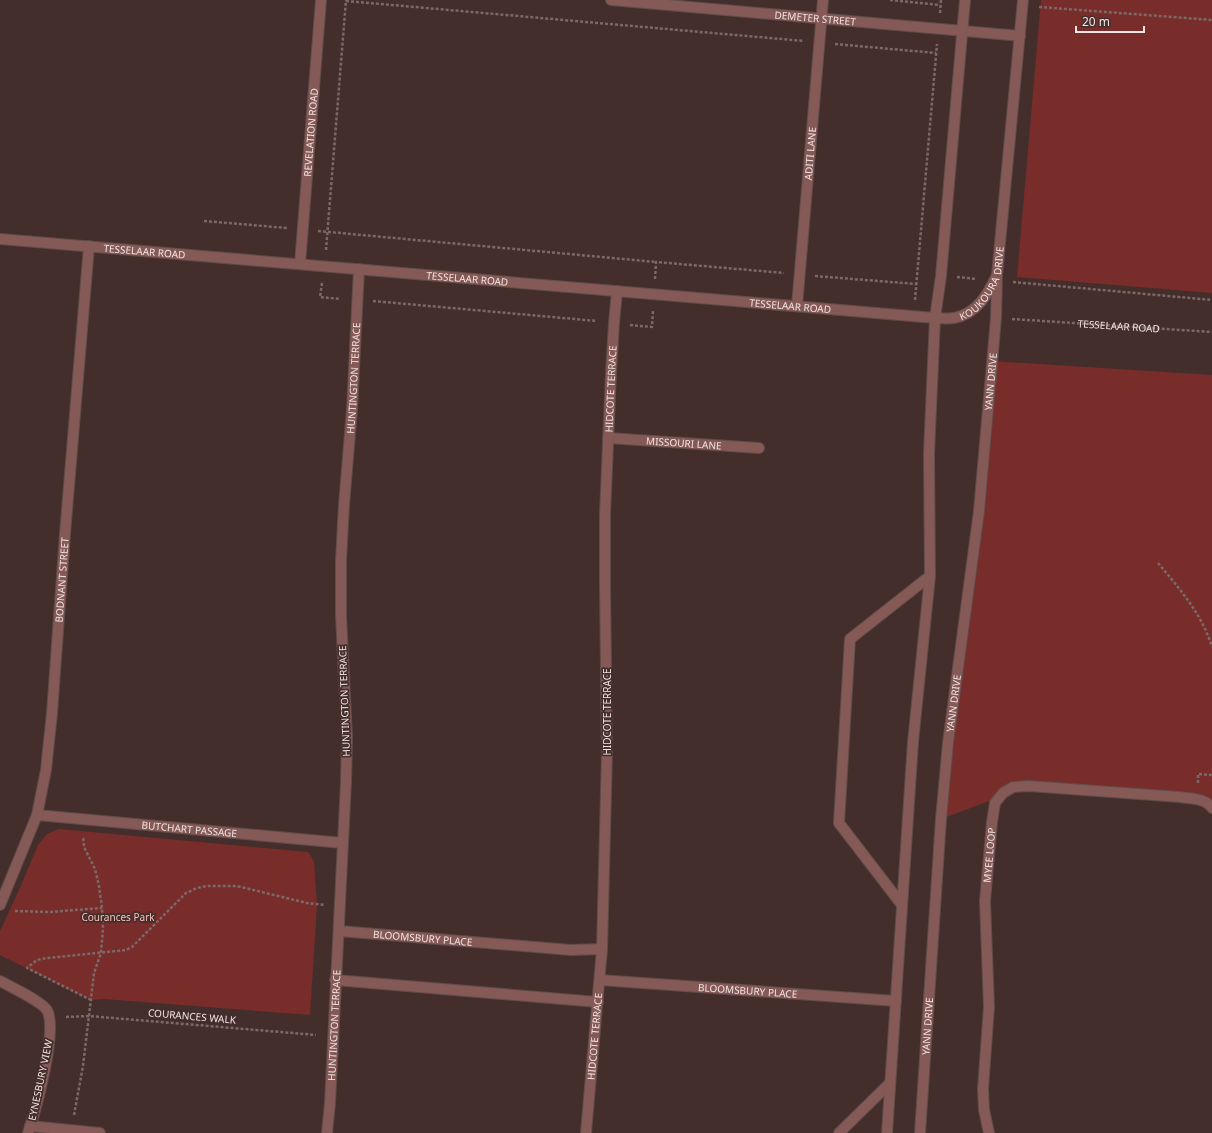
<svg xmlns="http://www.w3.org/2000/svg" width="1212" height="1133" font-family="'Noto Sans',sans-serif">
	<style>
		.green { fill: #782d2b }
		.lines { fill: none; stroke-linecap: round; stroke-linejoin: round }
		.service-casing { stroke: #5f4b49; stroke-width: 12 }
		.minor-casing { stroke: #5f4b49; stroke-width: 12 }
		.tertiary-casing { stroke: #5f4b49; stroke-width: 12 }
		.path { stroke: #7b6967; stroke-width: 2.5; stroke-dasharray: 3 2; stroke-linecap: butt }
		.service { stroke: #855956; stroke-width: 10 }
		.minor { stroke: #855956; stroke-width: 10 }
		.tertiary { stroke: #855956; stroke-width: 10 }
		.labels { text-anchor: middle; stroke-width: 3.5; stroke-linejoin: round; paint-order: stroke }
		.street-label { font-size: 10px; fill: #f2e4e2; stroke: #432e2c }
		.park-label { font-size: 10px; fill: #f8c1bc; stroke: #432e2c }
	</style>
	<rect width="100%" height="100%" fill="#432e2c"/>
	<!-- green -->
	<g class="green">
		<polygon points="1041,0 1212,0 1212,293 1017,277"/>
		<polygon points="992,361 1212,375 1212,808 1209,804 1029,786 941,819"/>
		<polygon points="59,829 308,852 314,861 317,905 310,1015 104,999 91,1000 0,955 0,931 19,890 38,845 47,834"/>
	</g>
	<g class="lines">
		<defs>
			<g id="service">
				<path id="s2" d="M797,306L823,0"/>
				<polyline points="902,905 839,823 850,639 930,576"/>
				<polyline points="30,1126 100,1133"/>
				<polyline points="839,1133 890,1083"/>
			</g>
			<g id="minor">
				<path id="s3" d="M611,0L1020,36"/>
				<path id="s4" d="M0,239L935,318"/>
				<path id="s5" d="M300,264L321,0"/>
				<path id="s6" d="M608,438L759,448"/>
				<path id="s7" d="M37,815L343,843"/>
				<path id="s8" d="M0,905L37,815L46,770L52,713L65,534L89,246"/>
				<path id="s9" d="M339,931L571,950L602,949"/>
				<polyline points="335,980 598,1002"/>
				<path id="s10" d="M600,980L896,1001"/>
				<path d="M0,981C11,987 41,1001 47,1010C58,1030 36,1110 28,1133"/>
				<path id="s11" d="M327,1133L330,1103L346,782L347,738L341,615V560L344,505L352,409L359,269"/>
				<path id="s12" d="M586,1133L602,949L607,752L605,585V515L611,373L614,323L617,291"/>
				<path id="s13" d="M989,1133L984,1110L983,1089L989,1007L985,901L992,822L995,803L1003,793L1013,787L1029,786L1180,797C1191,799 1206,798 1212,808"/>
			</g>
			<g id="tertiary">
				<path id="s14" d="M935,318C941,318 948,319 954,318C977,314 988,294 997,275L1023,0"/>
				<polyline points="887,1133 913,742 930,576 929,453 935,318 941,276 965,0"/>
				<path id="s15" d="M920,1133L941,819L948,743L979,511L996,318L997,275"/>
			</g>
		</defs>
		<!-- service casing -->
		<use href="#service" class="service-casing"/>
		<!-- minor casing -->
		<use href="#minor" class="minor-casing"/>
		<!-- tertiary casing -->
		<use href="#tertiary" class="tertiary-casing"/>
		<!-- path -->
		<g class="path">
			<polyline points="890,0 940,5"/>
			<polyline points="346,1 804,41"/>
			<polyline points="1039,7 1212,20"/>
			<polyline points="940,13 941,0"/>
			<polyline points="835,44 936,53"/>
			<polyline points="204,221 287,228"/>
			<polyline points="318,231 656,262"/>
			<polyline points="326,250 346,0"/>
			<polyline points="815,276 916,284"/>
			<polyline points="957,277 976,279"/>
			<polyline points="655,279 656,262 784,273"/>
			<polyline points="1013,282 1212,300"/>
			<polyline points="322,283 320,297 340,299"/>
			<polyline points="915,300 937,44"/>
			<polyline points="373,301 597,321"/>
			<path id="s1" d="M1012,319L1212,332"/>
			<polyline points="630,325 652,327 653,310"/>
			<path d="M1158,563C1179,588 1202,614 1212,647"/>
			<polyline points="1198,783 1198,774 1212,775"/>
			<polyline points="15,911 50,912 102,908"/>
			<polyline points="91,1000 27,968 37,960 47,958 126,950 132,947 186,893 197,888 207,886 237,886 307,903 325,905"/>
			<polyline points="66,1017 89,1016 316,1035"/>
			<polyline points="74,1115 83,1066 94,973 101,953 103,929 102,908 99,886 95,869 84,847 83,836"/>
		</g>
		<!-- service -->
		<use href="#service" class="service"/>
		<!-- minor -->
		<use href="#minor" class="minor"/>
		<!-- tertiary -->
		<use href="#tertiary" class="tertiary"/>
	</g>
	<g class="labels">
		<!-- street labels -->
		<g class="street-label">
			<text dy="4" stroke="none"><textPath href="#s3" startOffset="205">DEMETER STREET</textPath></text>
			<text dy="4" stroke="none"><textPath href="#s5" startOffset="132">REVELATION ROAD</textPath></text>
			<text dy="4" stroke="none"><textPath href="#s2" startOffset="153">ADITI LANE</textPath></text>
			<text dy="4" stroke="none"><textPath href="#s4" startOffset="145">TESSELAAR ROAD</textPath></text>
			<text dy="4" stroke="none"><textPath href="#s4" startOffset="469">TESSELAAR ROAD</textPath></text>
			<text dy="4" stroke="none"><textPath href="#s14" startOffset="68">KOUKOURA DRIVE</textPath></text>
			<text dy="4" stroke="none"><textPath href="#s4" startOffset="793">TESSELAAR ROAD</textPath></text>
			<text dy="4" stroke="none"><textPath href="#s1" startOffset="107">TESSELAAR ROAD</textPath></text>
			<text dy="4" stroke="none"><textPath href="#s11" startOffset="756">HUNTINGTON TERRACE</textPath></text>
			<text dy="4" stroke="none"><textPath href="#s15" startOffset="755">YANN DRIVE</textPath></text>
			<text dy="4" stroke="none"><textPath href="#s12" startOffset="745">HIDCOTE TERRACE</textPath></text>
			<text dy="4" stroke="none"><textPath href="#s6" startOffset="76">MISSOURI LANE</textPath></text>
			<text dy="4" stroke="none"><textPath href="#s8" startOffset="334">BODNANT STREET</textPath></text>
			<text transform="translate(344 701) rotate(-92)" y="4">HUNTINGTON TERRACE</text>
			<text dy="4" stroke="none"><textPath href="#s15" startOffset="431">YANN DRIVE</textPath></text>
			<text transform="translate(607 712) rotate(-90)" y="4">HIDCOTE TERRACE</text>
			<text dy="4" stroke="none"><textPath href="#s7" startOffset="153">BUTCHART PASSAGE</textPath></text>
			<text dy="4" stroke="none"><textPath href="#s13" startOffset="279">MYEE LOOP</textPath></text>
			<text dy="4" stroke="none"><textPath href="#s9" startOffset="84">BLOOMSBURY PLACE</textPath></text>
			<text dy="4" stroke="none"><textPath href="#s10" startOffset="148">BLOOMSBURY PLACE</textPath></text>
			<text transform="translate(192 1016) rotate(5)" y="4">COURANCES WALK</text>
			<text dy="4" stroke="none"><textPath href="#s11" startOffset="108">HUNTINGTON TERRACE</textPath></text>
			<text dy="4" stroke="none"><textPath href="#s15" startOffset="107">YANN DRIVE</textPath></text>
			<text dy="4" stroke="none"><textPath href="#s12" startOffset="97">HIDCOTE TERRACE</textPath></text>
			<text transform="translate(40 1080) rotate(-78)" y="4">EYNESBURY VIEW</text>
		</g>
		<!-- park labels -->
		<g class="park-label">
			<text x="118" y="921">Courances Park</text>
		</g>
	</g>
	<!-- scale -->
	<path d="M1076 26v6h68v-6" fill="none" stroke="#f2e4e2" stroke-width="2"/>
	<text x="1082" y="26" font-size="12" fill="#f2e4e2" stroke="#432e2c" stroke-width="3" paint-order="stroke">20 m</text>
</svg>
